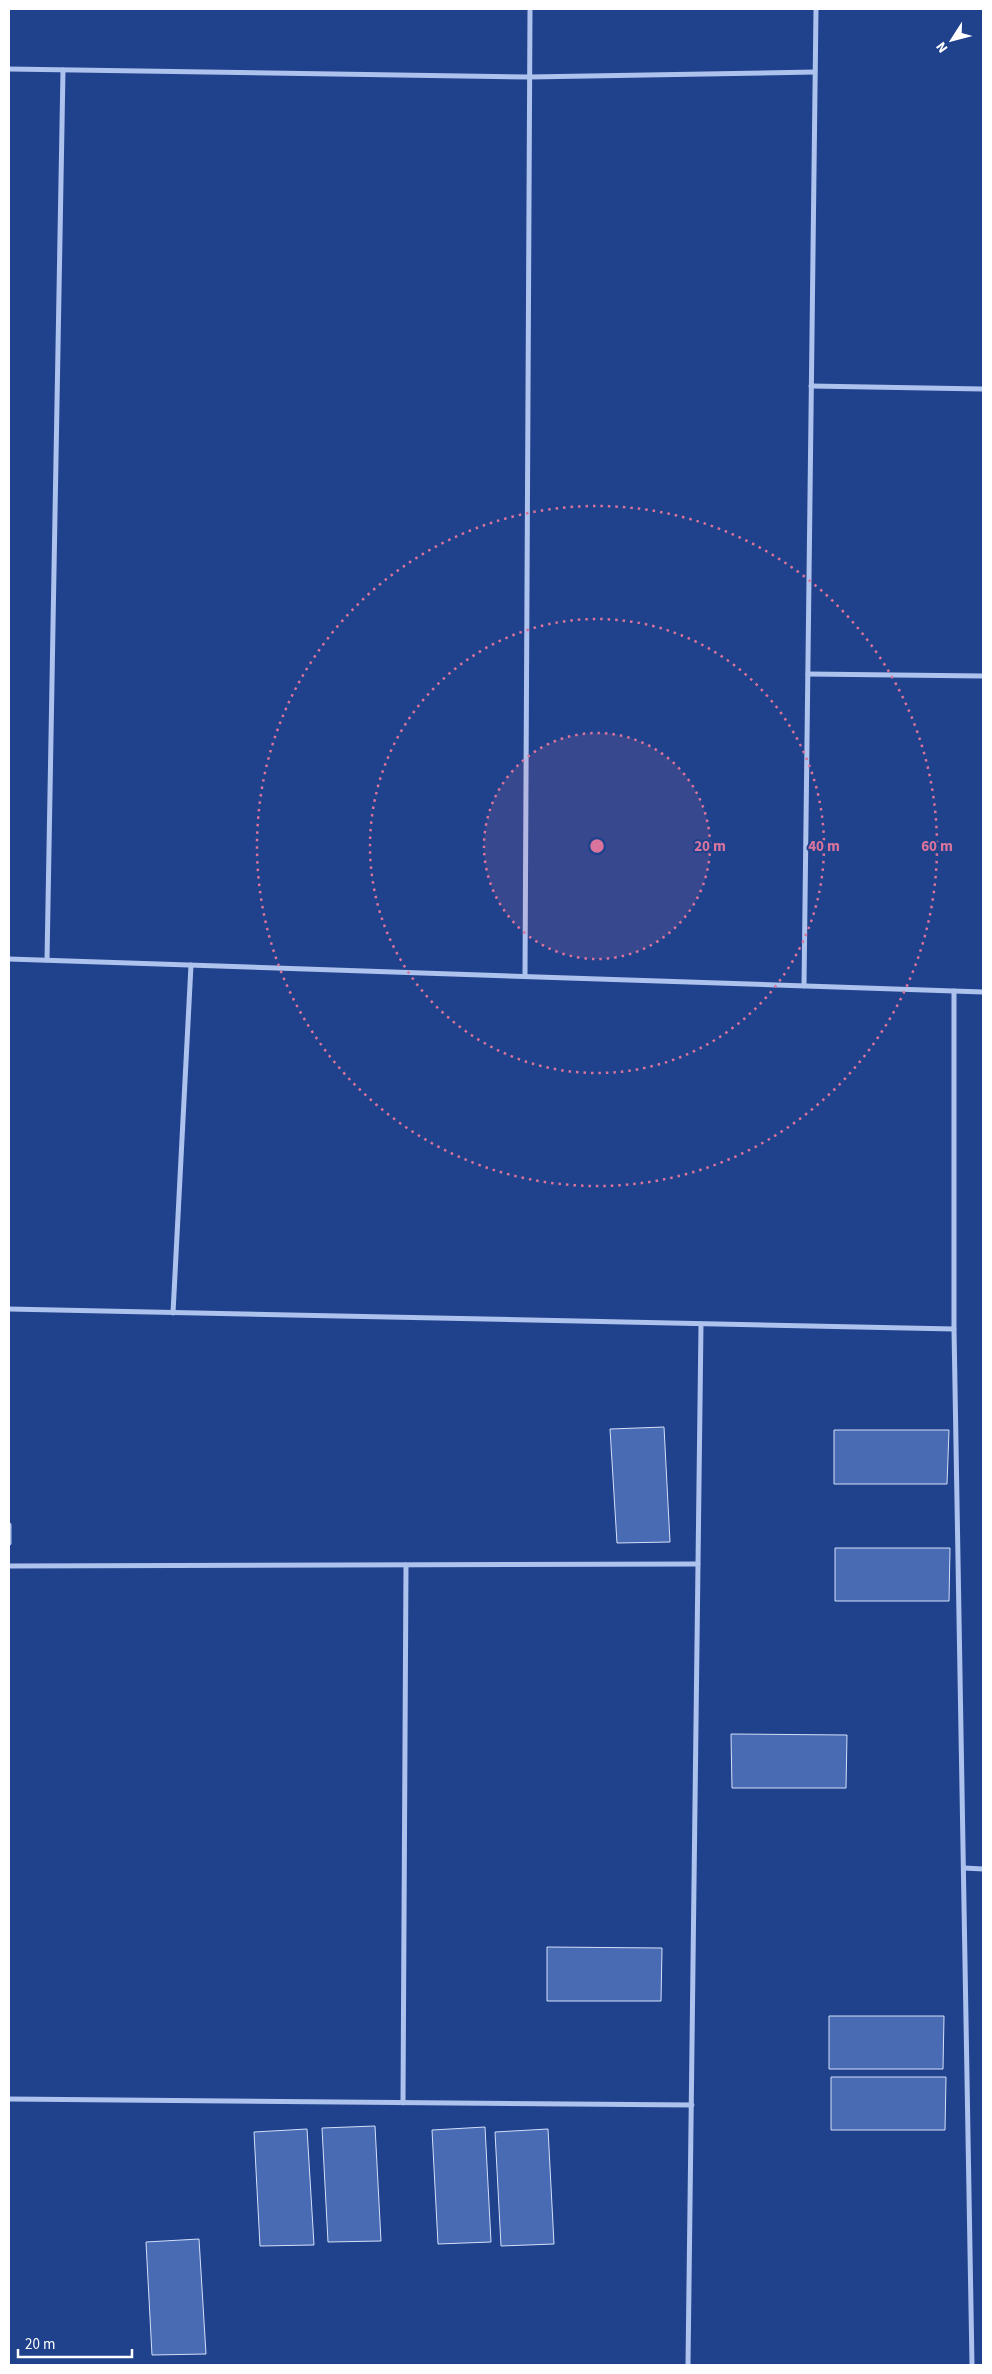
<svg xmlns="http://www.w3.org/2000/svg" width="992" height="2374" font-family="'Source Sans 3',sans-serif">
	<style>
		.building { fill: #496bb3; stroke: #d3dff9 }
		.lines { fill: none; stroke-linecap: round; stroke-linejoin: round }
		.minor { stroke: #adc2ec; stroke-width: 5 }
		.ring { fill: none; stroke: #da749d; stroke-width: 2.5; stroke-dasharray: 2.5 5 }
		.centre { fill: #da749d; stroke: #20428c; stroke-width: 2.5 }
		.ring-label { font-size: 15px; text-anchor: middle; font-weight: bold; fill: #da749d; stroke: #20428c; stroke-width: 4; stroke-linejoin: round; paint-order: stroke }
	</style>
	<rect width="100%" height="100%" fill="#20428c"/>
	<!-- building -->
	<g class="building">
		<polygon points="664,1427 670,1542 617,1543 610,1429"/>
		<polygon points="834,1430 949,1430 947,1484 834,1484"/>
		<polygon points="835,1548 950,1548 949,1601 835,1601"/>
		<polygon points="731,1734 847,1735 846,1788 732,1788"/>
		<polygon points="547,1947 662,1948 661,2001 547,2001"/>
		<polygon points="829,2016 944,2016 943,2069 829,2069"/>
		<polygon points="831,2077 946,2077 945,2130 831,2130"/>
		<polygon points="375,2126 381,2241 328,2242 322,2128"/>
		<polygon points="485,2127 491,2242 438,2244 432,2130"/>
		<polygon points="307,2129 314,2245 260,2246 254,2132"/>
		<polygon points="548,2129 554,2244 501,2246 495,2132"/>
		<polygon points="199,2239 206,2354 152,2355 146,2242"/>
	</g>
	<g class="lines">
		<!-- minor -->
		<g class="minor">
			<polyline points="9,69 529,77 815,72"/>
			<polyline points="811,386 983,389"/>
			<polyline points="808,674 983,676"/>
			<polyline points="9,959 983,992"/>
			<polyline points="47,960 63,70"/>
			<polyline points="525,976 530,9"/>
			<polyline points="804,986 816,9"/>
			<polyline points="954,991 954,1329 972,2365"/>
			<polyline points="9,1309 954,1329"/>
			<polyline points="173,1313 191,965"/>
			<polyline points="9,1525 9,1543"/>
			<polyline points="9,1566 698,1564"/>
			<polyline points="964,1868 983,1869"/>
			<polyline points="9,2099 692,2105"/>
			<polyline points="403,2103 406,1565"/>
			<polyline points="688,2365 701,1324"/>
		</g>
	</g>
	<!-- distance rings -->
	<circle cx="597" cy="846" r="113" fill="#da749d" fill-opacity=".12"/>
	<g class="ring">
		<circle cx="597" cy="846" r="113"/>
		<circle cx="597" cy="846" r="227"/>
		<circle cx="597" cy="846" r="340"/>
	</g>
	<circle cx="597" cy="846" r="8" class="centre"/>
	<g class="ring-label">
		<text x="710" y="851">20 m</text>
		<text x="824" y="851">40 m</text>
		<text x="937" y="851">60 m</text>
	</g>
	<!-- border -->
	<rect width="992" height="2374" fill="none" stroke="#ffffff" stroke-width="20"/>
	<!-- north arrow -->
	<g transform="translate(952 40) rotate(234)" stroke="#20428c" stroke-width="4" paint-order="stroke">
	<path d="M0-4L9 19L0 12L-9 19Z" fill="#ffffff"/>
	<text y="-8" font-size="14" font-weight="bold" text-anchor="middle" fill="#ffffff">N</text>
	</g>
	<!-- scale -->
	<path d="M18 2349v8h114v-8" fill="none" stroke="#ffffff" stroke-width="2.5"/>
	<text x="25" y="2349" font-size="15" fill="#ffffff" stroke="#20428c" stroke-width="4" paint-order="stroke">20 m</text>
</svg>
